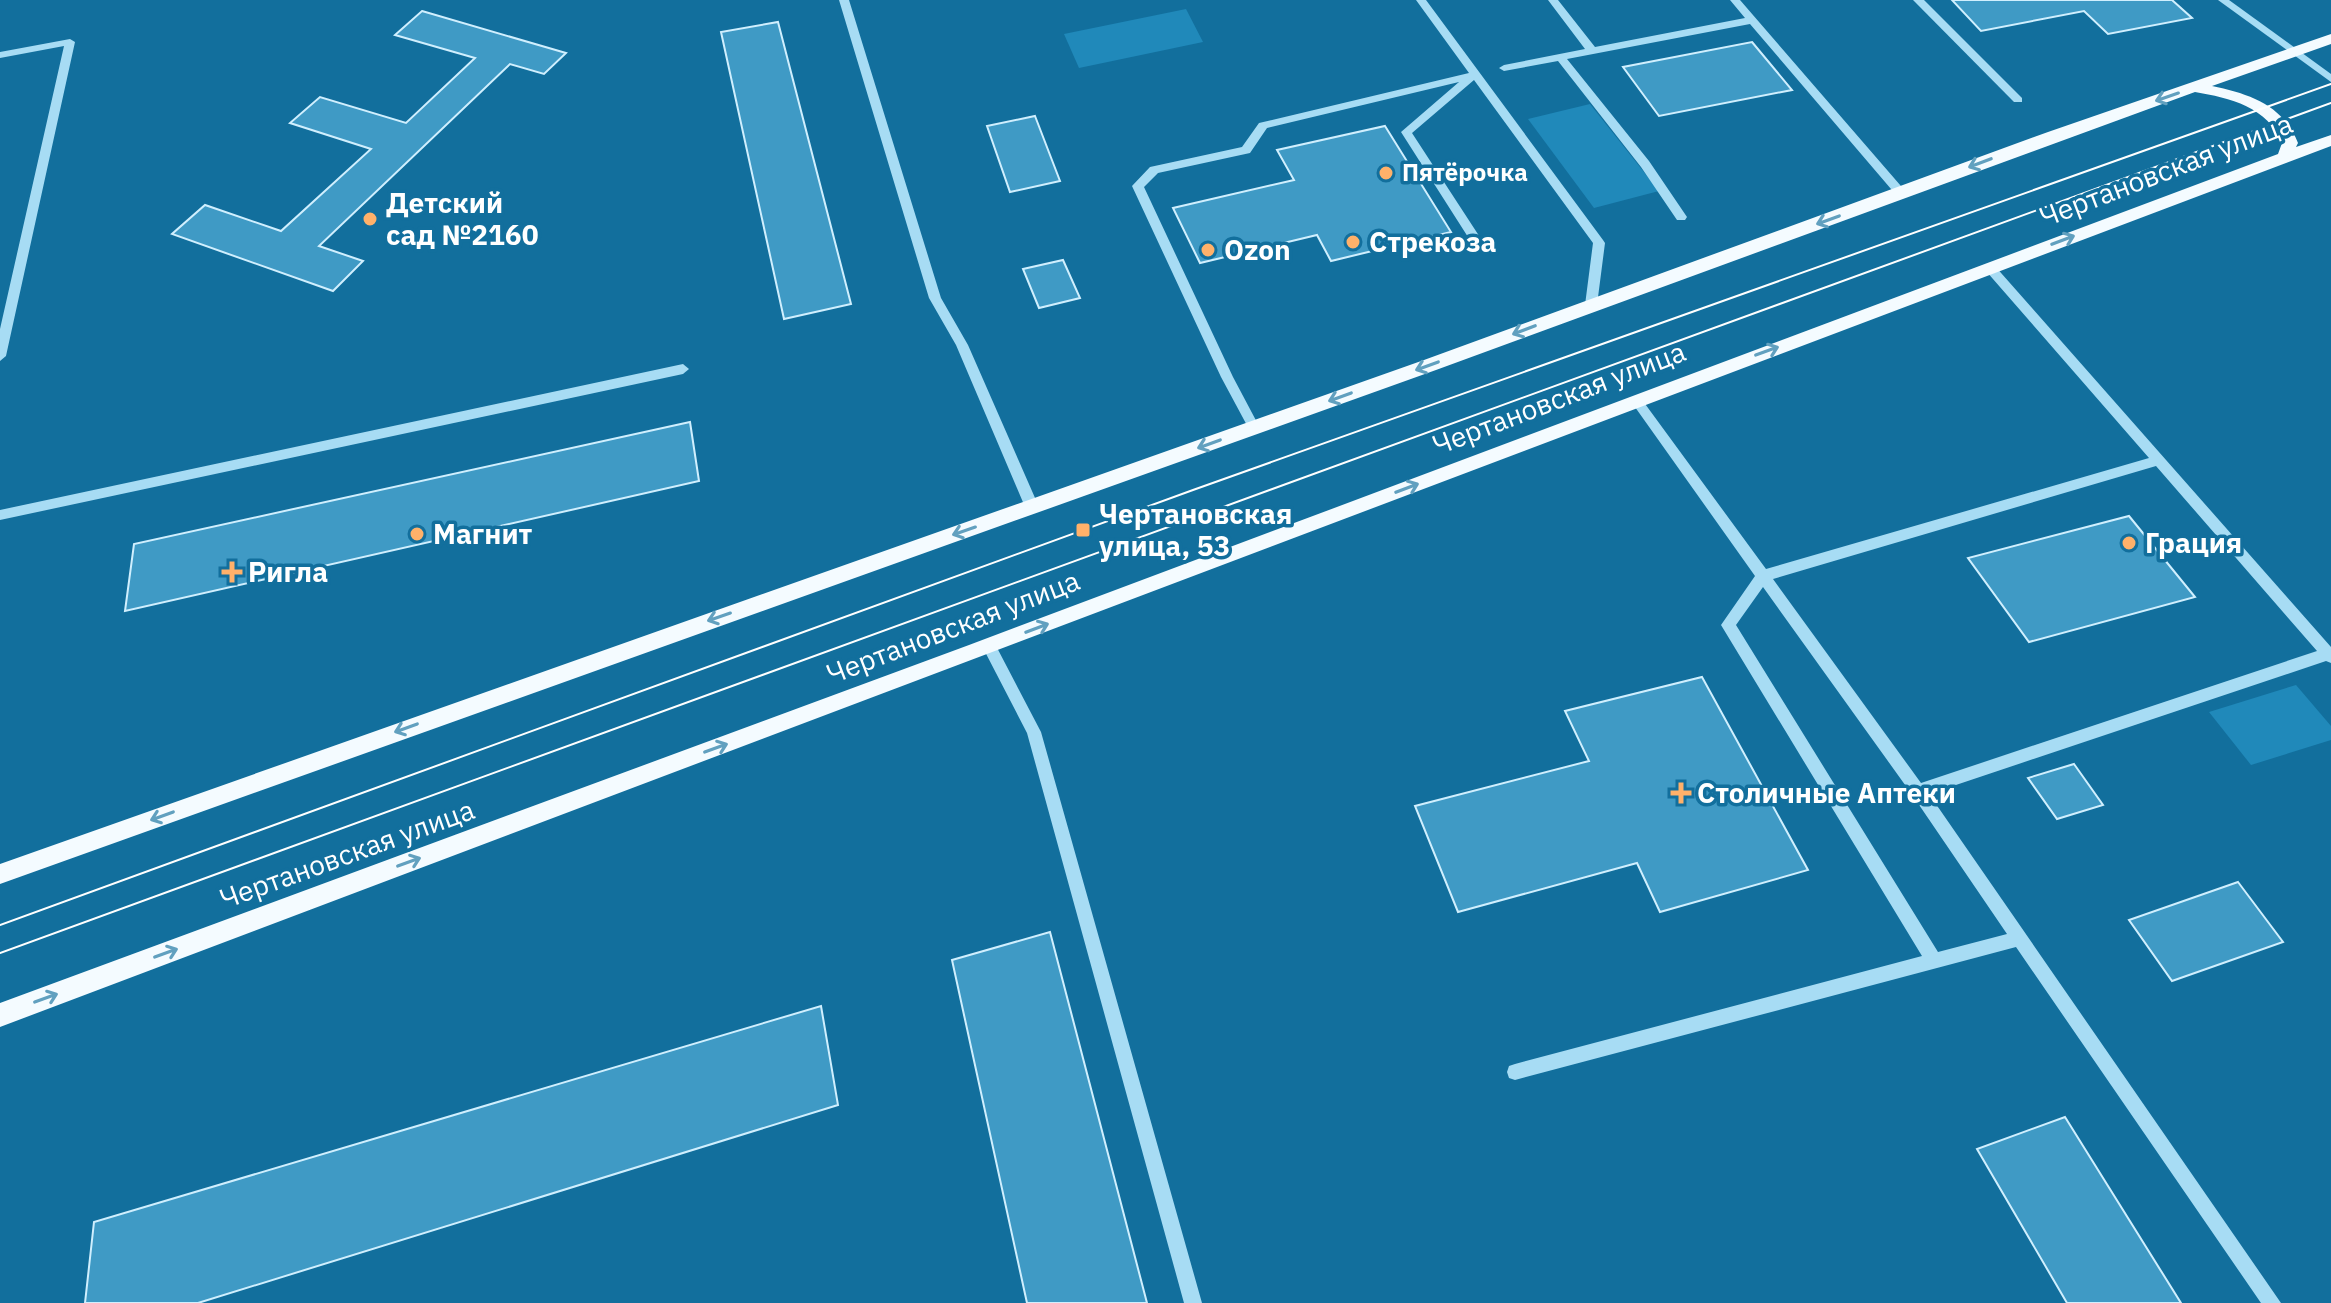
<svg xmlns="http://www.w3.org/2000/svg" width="2331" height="1303" font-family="'IBM Plex Sans',sans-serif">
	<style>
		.green { fill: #2089ba }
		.building { fill: #3f9ac5; stroke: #d0effe; stroke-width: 2 }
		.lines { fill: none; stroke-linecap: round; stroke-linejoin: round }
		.minor { fill: #a7dcf4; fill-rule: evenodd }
		.major { fill: #f4fbff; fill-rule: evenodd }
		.tram { stroke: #fff; stroke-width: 2 }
		.oneway { stroke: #61a0bf }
		.poi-dot { fill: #ffb16a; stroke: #126f9d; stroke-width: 3 }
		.labels { text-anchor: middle; stroke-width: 7; stroke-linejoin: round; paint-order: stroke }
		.far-poi-label { font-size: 24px; font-weight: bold; fill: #fff; stroke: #126f9d; text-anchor: start }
		.street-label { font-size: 28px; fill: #fff; stroke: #126f9d }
		.poi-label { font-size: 28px; font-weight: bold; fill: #fff; stroke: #126f9d; text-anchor: start }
	</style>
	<rect width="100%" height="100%" fill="#126f9d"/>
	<!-- green -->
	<g class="green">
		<polygon points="1186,9 1203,42 1079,68 1064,34"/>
		<polygon points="1590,104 1659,191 1594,208 1528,119"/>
		<polygon points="2296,685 2331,726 2331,740 2251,765 2209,712"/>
	</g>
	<!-- building -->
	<g class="building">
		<polygon points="1952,0 2172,0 2192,18 2108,34 2084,11 1981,31"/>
		<polygon points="422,11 566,53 544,74 510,64 319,246 363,261 333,291 172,234 205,205 281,231 371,149 290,123 320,97 406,123 475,58 395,35"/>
		<polygon points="778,22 851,304 784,319 721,32"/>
		<polygon points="1752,42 1792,90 1659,116 1623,67"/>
		<polygon points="1035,116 1060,181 1010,192 987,126"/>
		<polygon points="1385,126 1451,232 1331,261 1317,235 1200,263 1173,208 1294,180 1277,150"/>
		<polygon points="1063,260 1080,298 1039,308 1023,269"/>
		<polygon points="690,422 699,481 125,611 134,544"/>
		<polygon points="2129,516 2195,597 2029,642 1968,558"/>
		<polygon points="1702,677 1808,870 1660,912 1637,863 1458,912 1415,806 1589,761 1565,711"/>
		<polygon points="2074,764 2103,805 2057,819 2028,778"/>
		<polygon points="2238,882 2283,942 2172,981 2129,920"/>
		<polygon points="1050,932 1147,1303 1027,1303 952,960"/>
		<polygon points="821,1006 838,1105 198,1303 85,1303 94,1222"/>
		<polygon points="2065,1117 2181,1303 2067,1303 1977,1149"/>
	</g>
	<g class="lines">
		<!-- minor -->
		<g class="minor">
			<polygon points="839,0 849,0 941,298 968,345 1039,507 1037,511 1032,512 1025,507 956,345 929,298"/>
			<polygon points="1416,0 1426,0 1603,240 1605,243 1597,305 1591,309 1585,305 1593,243 1474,80 1412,133 1485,245 1479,249 1475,248 1401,132 1459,82 1267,128 1250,153 1158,173 1144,187 1233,377 1260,428 1258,431 1250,431 1221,377 1132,186 1150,167 1242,147 1259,123 1469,73"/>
			<polygon points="1548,0 1558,0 1595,47 1745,18 1730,0 1740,0 1907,193 1901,197 1897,196 1750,24 1567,59 1649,161 1687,217 1685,220 1677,220 1641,167 1558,61 1504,71 1499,68 1504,65 1585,49"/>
			<polygon points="1913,0 1924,0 2022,98 2022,102 2014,102"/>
			<polygon points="2218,0 2229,0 2331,74 2331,82"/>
			<polygon points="70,39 75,42 6,356 0,361 0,329 64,46 0,58 0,52"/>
			<path d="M1990,264L1994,265L2331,647V663L2326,661L1929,794L2281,1303H2261L2016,947L1515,1080L1509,1078L1507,1072L1509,1066L1515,1064L1922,956L1721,625L1755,576L1630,400L1632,397H1640L1766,569L2149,458L1986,271L1984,268ZM2156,466L2317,651L1921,783L1773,579ZM1763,587L1913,796L2007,934L1938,952L1736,625Z"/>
			<polygon points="683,364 689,369 683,374 0,520 0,510"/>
			<polygon points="989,640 994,642 1041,732 1202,1303 1184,1303 1027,733 982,646 984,642"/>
		</g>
		<!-- major -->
		<path class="major" d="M2331,34V44L2212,86C2250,94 2283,105 2298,143L2296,147L2331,135V146L0,1027V1003L969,645L2278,154L2282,143C2268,107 2230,98 2195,92L1436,370L0,884V864L1424,360L2048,132Z"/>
		<!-- tram -->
		<g class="tram">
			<polyline points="0,925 1193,490 2331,84"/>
			<polyline points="0,953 2331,103"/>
		</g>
	</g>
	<!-- one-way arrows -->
	<defs><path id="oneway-shaft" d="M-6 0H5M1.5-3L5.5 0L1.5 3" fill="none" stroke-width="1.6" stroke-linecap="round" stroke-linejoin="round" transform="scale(2)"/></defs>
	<g class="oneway">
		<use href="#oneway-shaft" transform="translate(2167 97) rotate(161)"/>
		<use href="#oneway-shaft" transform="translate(1980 163) rotate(159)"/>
		<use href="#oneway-shaft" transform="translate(1828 220) rotate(160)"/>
		<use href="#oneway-shaft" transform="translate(2063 240) rotate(-21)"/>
		<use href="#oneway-shaft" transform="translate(1524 330) rotate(159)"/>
		<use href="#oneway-shaft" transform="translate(1767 351) rotate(-20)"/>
		<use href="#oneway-shaft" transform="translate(1427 366) rotate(160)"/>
		<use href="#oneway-shaft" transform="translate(1340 397) rotate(160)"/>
		<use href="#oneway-shaft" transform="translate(1209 444) rotate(160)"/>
		<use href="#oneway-shaft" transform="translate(1407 488) rotate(-21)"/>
		<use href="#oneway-shaft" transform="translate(964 531) rotate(161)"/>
		<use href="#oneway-shaft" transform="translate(719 617) rotate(161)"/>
		<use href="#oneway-shaft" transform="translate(1037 628) rotate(-21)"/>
		<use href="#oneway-shaft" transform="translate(406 728) rotate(160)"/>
		<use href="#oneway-shaft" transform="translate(716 748) rotate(-20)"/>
		<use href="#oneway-shaft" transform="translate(162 816) rotate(160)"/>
		<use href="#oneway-shaft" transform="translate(409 862) rotate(-20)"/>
		<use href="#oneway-shaft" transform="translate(166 953) rotate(-20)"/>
		<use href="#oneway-shaft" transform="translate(46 998) rotate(-20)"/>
	</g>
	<!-- markers -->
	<g class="poi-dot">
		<circle cx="1386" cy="173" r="8"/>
		<circle cx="370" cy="219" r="8"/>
		<circle cx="1353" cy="242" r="8"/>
		<circle cx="1208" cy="250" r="8"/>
		<rect x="1075" y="522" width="16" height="16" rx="4"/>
		<circle cx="417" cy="534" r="8"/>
		<circle cx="2129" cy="543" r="8"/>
		<path d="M228 560h8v8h8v8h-8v8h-8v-8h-8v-8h8z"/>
		<path d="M1677 781h8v8h8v8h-8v8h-8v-8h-8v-8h8z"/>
	</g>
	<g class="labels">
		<!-- far-poi labels -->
		<g class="far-poi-label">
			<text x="1402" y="181">Пятёрочка</text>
		</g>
		<!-- street labels -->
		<g class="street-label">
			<text transform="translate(2166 170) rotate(-21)" y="10">Чертановская улица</text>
			<text transform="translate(1559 398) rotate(-21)" y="10">Чертановская улица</text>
			<text transform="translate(953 627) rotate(-21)" y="10">Чертановская улица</text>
			<text transform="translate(347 854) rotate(-20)" y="10">Чертановская улица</text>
		</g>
		<!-- poi labels -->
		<g class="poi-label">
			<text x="386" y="213">Детский<tspan x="386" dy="32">сад №2160</tspan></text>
			<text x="1369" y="252">Стрекоза</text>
			<text x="1224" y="260">Ozon</text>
			<text x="1099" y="524">Чертановская<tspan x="1099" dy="32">улица, 53</tspan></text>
			<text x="433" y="544">Магнит</text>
			<text x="2145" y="553">Грация</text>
			<text x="248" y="582">Ригла</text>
			<text x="1697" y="803">Столичные Аптеки</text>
		</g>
	</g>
</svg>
